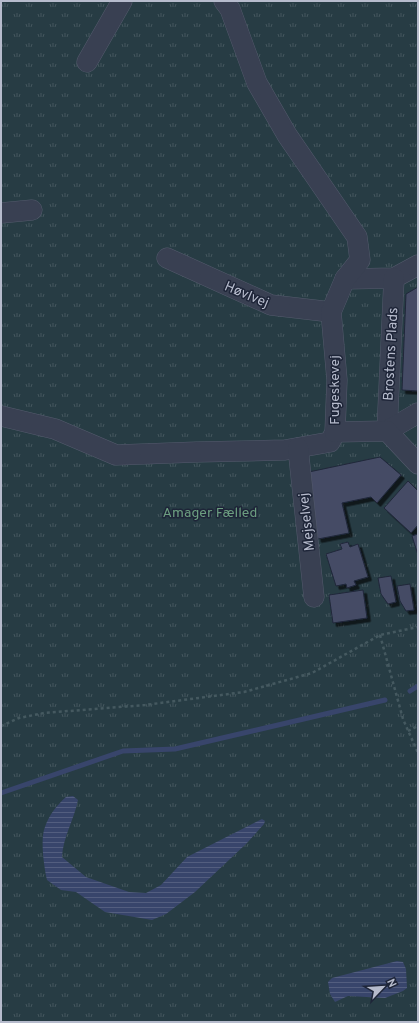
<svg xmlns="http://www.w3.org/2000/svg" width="419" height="1023" font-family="Overpass,sans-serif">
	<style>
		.grass { fill: url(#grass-tufts) }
		.water { fill: url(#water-rules) }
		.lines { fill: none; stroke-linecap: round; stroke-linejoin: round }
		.stream { stroke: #38456b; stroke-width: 5 }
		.building { fill: #444c65; stroke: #20273a; filter: url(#shadow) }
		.minor-casing { stroke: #545b6d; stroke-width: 21 }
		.path { stroke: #455960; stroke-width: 2.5; stroke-dasharray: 3 3; stroke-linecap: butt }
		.minor { stroke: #394052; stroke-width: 20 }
		.labels { text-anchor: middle; stroke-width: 3; stroke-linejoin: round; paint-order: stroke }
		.street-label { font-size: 14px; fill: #b6bbcc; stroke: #1e2538 }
		.park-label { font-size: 14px; fill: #6c9e80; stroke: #1e2538 }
	</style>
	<defs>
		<pattern id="grass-tufts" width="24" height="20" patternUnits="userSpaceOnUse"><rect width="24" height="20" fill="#273c44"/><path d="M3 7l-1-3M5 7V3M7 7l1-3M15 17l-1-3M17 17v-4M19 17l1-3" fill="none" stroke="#44565e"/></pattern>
		<pattern id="water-rules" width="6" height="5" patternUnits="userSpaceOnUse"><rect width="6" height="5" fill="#38456b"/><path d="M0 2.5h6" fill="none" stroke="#535e7f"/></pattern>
		<filter id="shadow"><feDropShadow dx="3.5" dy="3.5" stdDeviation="0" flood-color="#0009"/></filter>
	</defs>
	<rect width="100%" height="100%" fill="#252d43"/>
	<!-- grass -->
	<rect class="grass" x="1" y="1" width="417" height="1021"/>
	<!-- water -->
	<g class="water">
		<path d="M73,796L78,800C74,820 63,837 62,857L86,877L129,892L146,893L161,885L187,857L262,819L265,821L264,824L247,843L195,892L166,914L152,920L105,912L76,892L61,890L47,880C44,868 40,838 45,827C49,815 57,805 66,797Z"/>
		<polygon points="397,961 403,962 406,969 407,988 403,991 385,998 348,996 335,1002 330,994 328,982 332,978"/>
	</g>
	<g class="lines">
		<!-- stream -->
		<g class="stream">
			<polyline points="410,691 418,686"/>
			<polyline points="1,793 123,751 175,749 385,700"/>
		</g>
	</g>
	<!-- building -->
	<g class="building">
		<polygon points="418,287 418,391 402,390 406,294"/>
		<polygon points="380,457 401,475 377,503 371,497 342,503 349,533 318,539 304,473"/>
		<polygon points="408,481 418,491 418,525 411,533 384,508"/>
		<polygon points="418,534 418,555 412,536"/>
		<polygon points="348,542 350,547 358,544 368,577 354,581 356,585 347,588 346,584 336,586 326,554 342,549 340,544"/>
		<polygon points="391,576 396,602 388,604 381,594 378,578"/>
		<polygon points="410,584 414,610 406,611 400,601 397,586"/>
		<polygon points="363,590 367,618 333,623 329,595"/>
	</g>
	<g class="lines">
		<defs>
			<g id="minor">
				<polyline points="87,62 122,1"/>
				<polyline points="1,213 32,210"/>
				<polyline points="167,258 271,305 331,312"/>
				<polyline points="345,279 394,278 418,265"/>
				<polyline points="1,416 55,429 116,455 197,452 285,450 330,442 335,432 337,380 331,312 345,279 360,260 357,237 287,135 257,83 230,9 224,1"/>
				<polyline points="387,431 394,278"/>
				<polyline points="387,431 418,413"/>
				<polyline points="335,432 387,431 418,464"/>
				<polyline points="298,448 314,597"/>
			</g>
		</defs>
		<!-- minor casing -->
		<use href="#minor" class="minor-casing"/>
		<!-- path -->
		<g class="path">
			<polyline points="380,635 403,719 418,753"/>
			<polyline points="1,726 19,718 44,713 145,705 244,692 312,673 380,635 418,627"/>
			<polyline points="408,731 418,726"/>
		</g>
		<!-- minor -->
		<use href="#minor" class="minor"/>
	</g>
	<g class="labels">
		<!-- street labels -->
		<g class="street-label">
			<text transform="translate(247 294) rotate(23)" y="5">Høvlvej</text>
			<text transform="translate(390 354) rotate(-87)" y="5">Brostens Plads</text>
			<text transform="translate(334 390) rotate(-90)" y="5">Fugeskevej</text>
			<text transform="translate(306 522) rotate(-96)" y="5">Mejselvej</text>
		</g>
		<!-- park labels -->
		<g class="park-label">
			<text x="210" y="517">Amager Fælled</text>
		</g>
	</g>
	<!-- border -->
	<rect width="419" height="1023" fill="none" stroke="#b6bbcc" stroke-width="4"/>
	<!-- north arrow -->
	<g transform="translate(383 987) rotate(65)" stroke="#1e2538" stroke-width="3" paint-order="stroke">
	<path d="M0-3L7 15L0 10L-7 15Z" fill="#b6bbcc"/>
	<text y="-6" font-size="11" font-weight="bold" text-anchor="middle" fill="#b6bbcc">N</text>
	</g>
</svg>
